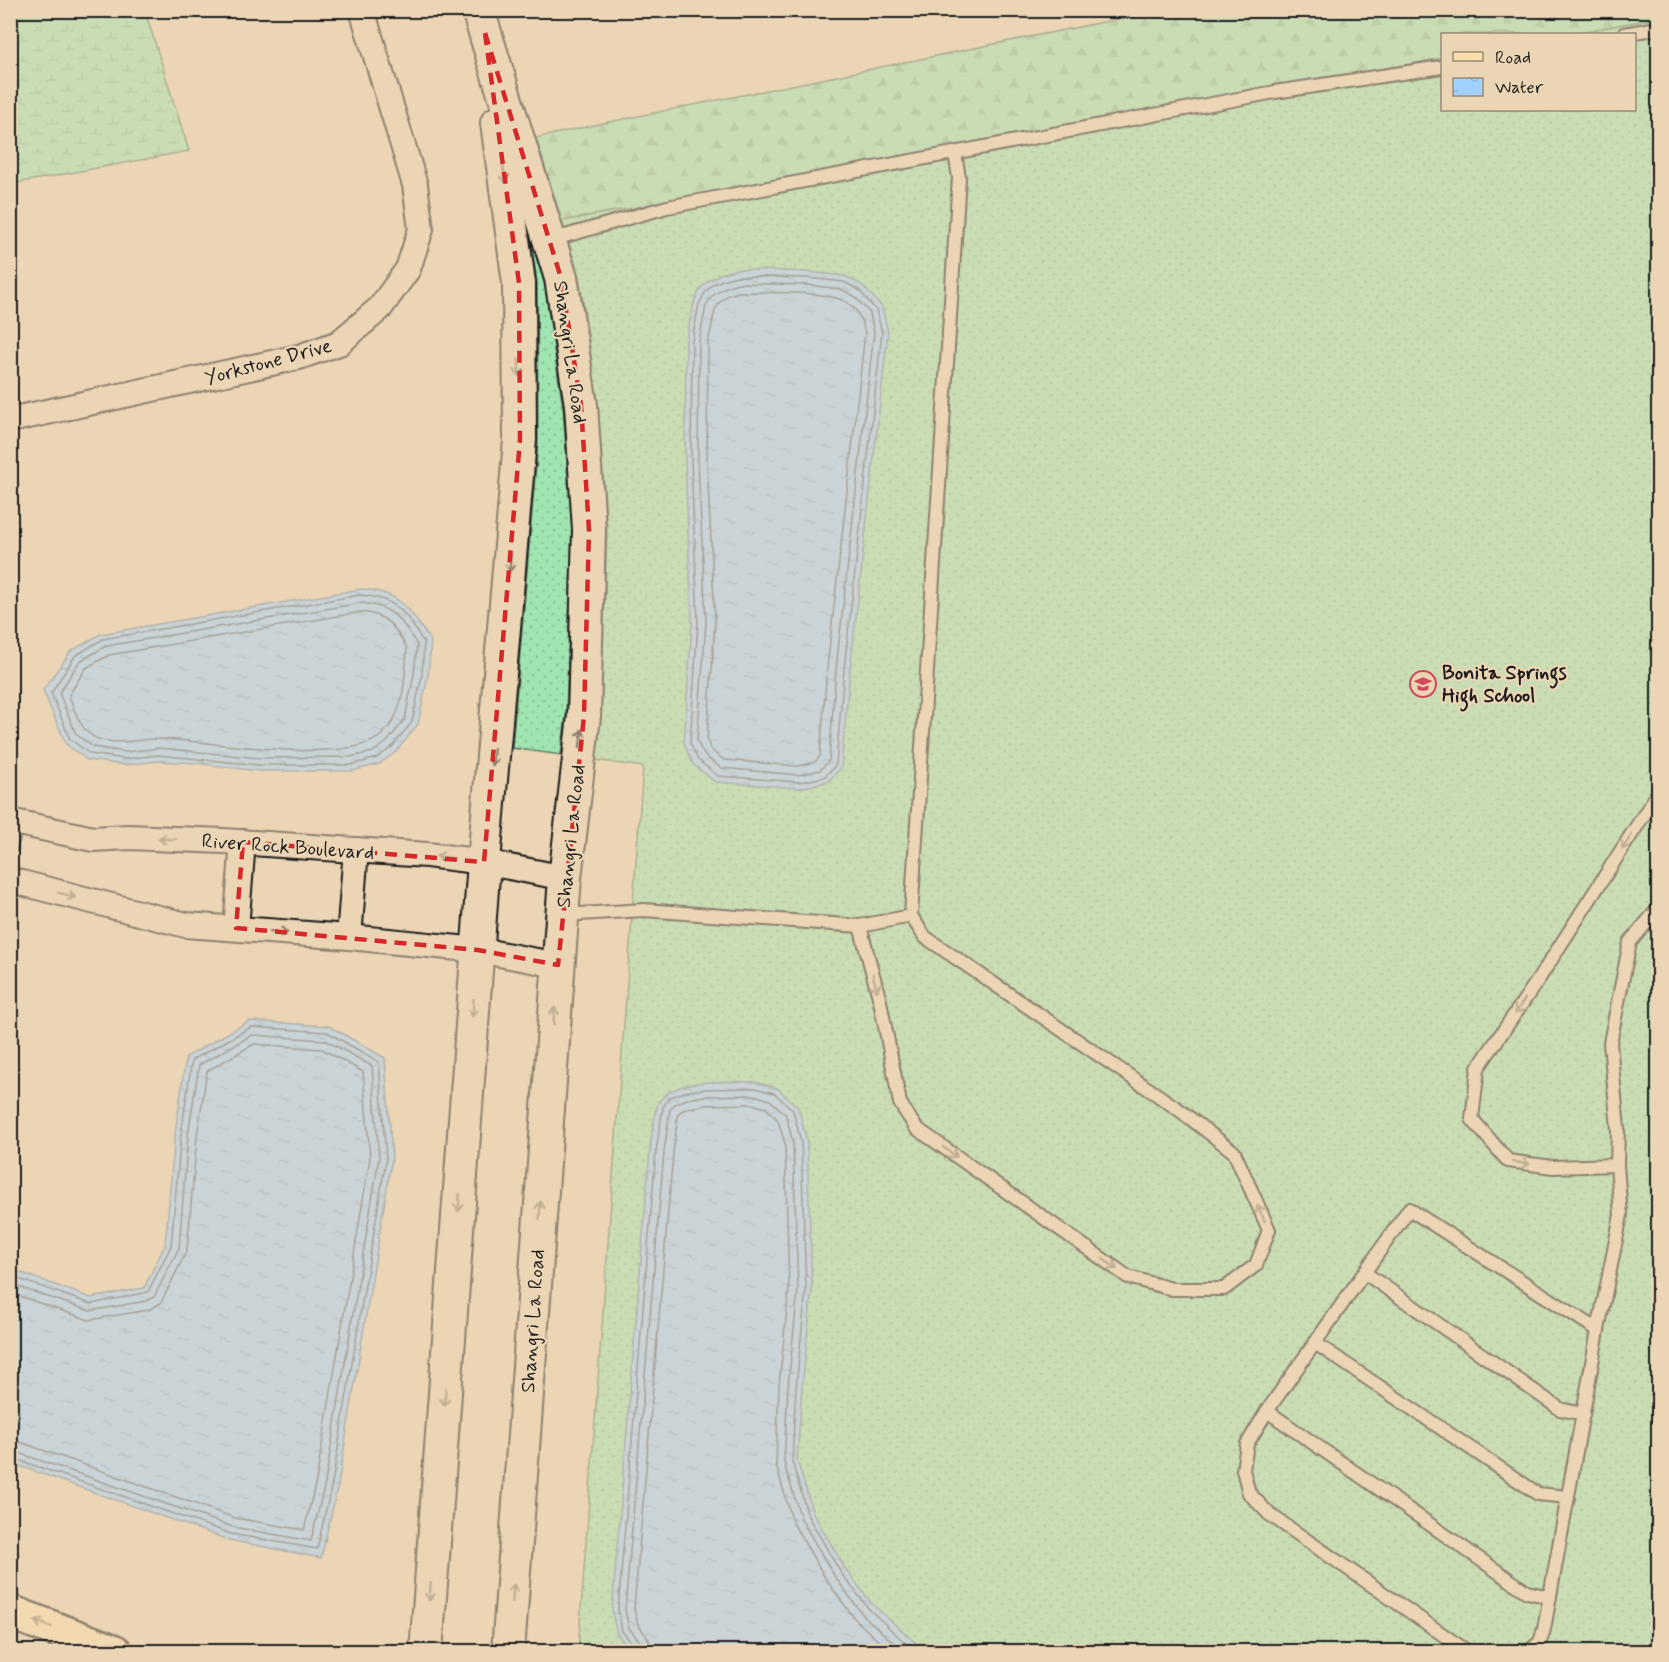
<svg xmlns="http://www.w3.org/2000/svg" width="1669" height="1662" font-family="Mynerve,sans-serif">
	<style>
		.grass { fill: url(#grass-dots); stroke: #5e8066; stroke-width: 1.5 }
		.forest { fill: url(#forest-firs); stroke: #5e8066; stroke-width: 1.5 }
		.wetland { fill: url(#wetland-marsh); stroke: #5e8066; stroke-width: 1.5 }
		.water { fill: url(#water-ripples); stroke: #6d89a4; stroke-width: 1.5 }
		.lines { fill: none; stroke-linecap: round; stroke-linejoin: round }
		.shore { stroke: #526476; stroke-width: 1.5 }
		.service-casing { stroke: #1c1c1c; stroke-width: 16 }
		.minor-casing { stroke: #1c1c1c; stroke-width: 28 }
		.tertiary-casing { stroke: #1c1c1c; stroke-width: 36 }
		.primary-casing { stroke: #1c1c1c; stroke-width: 38 }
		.service { stroke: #ebd5b4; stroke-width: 12 }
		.minor { stroke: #ebd5b4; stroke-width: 24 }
		.tertiary { stroke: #ebd5b4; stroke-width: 32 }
		.primary { stroke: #fbddab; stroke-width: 33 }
		.oneway { stroke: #8e8270 }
		.oneway2 { stroke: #97866b }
		.marked { fill: none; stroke: #d62828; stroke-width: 4.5; stroke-dasharray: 12 8; stroke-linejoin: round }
		.labels { text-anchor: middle; stroke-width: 4.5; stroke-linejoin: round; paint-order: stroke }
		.street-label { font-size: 20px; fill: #1c1c1c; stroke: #ebd5b4 }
		.poi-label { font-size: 20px; font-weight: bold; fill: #1c1c1c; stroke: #ebd5b4; text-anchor: start }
	</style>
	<defs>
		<pattern id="grass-dots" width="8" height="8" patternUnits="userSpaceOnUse" patternTransform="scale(1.5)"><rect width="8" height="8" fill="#a0e5b1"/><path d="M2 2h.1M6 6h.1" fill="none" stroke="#89c498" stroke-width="1.8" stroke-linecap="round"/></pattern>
		<pattern id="forest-firs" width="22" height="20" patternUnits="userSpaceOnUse" patternTransform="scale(1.5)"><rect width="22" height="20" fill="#a0e5b1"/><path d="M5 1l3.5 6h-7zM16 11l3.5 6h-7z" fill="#89c498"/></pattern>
		<pattern id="wetland-marsh" width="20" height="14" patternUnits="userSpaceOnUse" patternTransform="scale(1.5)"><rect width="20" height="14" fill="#a0e5b1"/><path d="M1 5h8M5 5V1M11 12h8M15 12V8" fill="none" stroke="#89c498"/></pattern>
		<pattern id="water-ripples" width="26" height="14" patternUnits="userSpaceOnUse" patternTransform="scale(1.5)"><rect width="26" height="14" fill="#a3d1fe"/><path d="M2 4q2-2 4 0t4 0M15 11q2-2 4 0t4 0" fill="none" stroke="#8cb3d9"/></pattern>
	</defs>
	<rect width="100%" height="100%" fill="#ebd5b4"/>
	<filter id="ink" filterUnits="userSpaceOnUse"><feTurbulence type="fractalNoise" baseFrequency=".0167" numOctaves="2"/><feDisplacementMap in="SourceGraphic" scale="12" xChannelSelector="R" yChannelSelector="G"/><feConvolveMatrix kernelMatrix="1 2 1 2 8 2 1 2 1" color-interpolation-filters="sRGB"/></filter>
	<g filter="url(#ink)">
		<!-- grass -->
		<g class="grass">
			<polygon points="1658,18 1658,1651 578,1651 643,767 596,760 601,718 607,530 598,404 579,275 562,221 1442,58 1442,110 1634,110 1634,34 1568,34"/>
			<polygon points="531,241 544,282 563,408 572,531 566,716 561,755 512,748 538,441 537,282"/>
		</g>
		<!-- forest -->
		<polygon class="forest" points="1158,11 1658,11 1658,18 1568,34 1442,34 1442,58 562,221 536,138 599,124"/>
		<!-- wetland -->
		<polygon class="wetland" points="11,10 145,11 189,151 11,184"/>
		<!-- water -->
		<g class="water">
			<polygon points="737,269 808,272 845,276 862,285 882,307 888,332 850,670 841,768 827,782 800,788 715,782 693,764 684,744 692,622 685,462 686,340 694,302 700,289 708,281 720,274"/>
			<path d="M361,589C404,593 407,608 431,641L428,676L418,724L396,752L379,764L352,771H259L196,763L158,761L125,765L87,760L66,744L43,690L71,651L101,634Z"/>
			<polygon points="249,1021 329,1026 385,1058 392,1158 338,1485 321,1558 229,1540 11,1463 11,1269 91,1298 144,1288 165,1245 175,1134 186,1057"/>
			<path d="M755,1082L777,1088L798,1107L807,1141L812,1290L802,1387L797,1460L813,1513L846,1570L873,1605L925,1651H631L617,1634L612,1611L650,1150C652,1138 653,1114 658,1104C673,1076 728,1082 755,1082Z"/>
		</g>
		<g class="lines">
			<!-- shore -->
			<g class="shore">
				<polygon points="737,276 808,278 844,282 859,290 876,310 882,332 844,669 836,765 824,777 800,782 718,776 698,760 690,743 698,622 691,462 692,341 699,304 705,293 712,285 722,280"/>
				<polygon points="738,283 807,285 841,289 854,296 870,313 874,332 836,669 829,761 820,770 799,775 721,768 704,755 697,741 706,622 698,462 699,342 706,306 711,297 725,287"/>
				<path d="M739,292C763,293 828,290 846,302C858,309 862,320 865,333L827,668L820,756L815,762L798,766L724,760L711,750L707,740L715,622L707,462L708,343L715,310L719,303L728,295Z"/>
				<path d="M360,595C397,598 406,613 424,643L422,675L412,722L392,747L377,758L351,765H259L158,755L125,759L90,754L70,739L51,693L75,656L103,639Z"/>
				<path d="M361,603C393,606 401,619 417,645L414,674L405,719L387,742L373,752L350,757L260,758L159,748L125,752L93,747L76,734L59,693L80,661L106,646Z"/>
				<path d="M361,612C387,614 395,627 407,648C405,678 405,717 379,737C343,765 210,741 162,739C140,738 120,746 98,739C81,733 74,710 69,695L86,668L109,655Z"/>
				<polyline points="10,1276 91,1304 148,1292 171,1246 181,1134 192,1060 251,1027 327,1032 379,1062 386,1159 332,1484 317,1549 231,1534 10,1457"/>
				<polyline points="10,1284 90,1311 146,1301 154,1297 179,1248 188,1135 199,1065 252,1035 325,1040 372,1066 379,1158 325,1483 311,1541 233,1527 10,1450"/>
				<polyline points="10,1293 89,1320 148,1310 161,1303 187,1250 197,1136 207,1071 254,1044 322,1049 363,1072 370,1158 316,1481 304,1530 235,1518 20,1442 10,1441"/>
				<polyline points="635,1652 634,1646 622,1631 618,1610 656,1151 663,1107 670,1097 685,1092 704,1089 755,1088 774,1093 793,1110 801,1142 806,1290 796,1387 792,1461 808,1516 841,1573 869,1609 915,1652"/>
				<polyline points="642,1652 641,1643 629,1628 625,1610 664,1152 670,1110 675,1104 687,1099 705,1096 754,1095 770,1100 786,1115 793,1143 798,1290 788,1386 784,1463 801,1519 835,1577 863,1615 904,1652"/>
				<polyline points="651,1652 649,1640 638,1624 634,1609 673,1153 678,1115 681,1111 689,1108 705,1105 752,1104 766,1108 778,1120 785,1144 789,1289 779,1385 776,1465 793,1523 827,1581 855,1619 890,1652"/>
			</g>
			<defs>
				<g id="service">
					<polyline points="1624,34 1658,28"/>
					<polyline points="551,240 667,207 1275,92 1442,67"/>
					<polyline points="10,848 17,823"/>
					<polyline points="563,915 644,910 860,926 911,916 959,178 955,153"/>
					<polyline points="860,926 880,1001 900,1103 916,1128 1128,1277 1172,1289 1224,1289 1256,1265 1269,1230 1234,1152 1178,1109 925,937 911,916"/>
					<polyline points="1617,1165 1553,1167 1508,1161 1472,1119 1478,1068 1540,977 1658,793"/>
					<polyline points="1365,1273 1560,1409 1583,1414"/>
					<polyline points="1315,1343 1538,1494 1568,1497"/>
					<polyline points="1267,1411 1527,1592 1550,1597"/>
					<polyline points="1468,1652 1269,1514 1249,1493 1243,1470 1247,1444 1267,1411 1409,1209 1598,1330"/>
					<polyline points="1528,1652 1540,1642 1544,1629 1598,1330 1621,1215 1617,1165 1618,1129 1610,1043 1630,942 1658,909"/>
				</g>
				<g id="minor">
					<polyline points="10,420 299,357 339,343 380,308 408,269 421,229 415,185 362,10"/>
					<polyline points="10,821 93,839 128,837 223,841 427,855 484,862 565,878"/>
					<polyline points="10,880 186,925 349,937 478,950 558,965"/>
					<polyline points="236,928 243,842"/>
					<polyline points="349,937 356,850"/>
				</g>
				<g id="tertiary">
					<polyline points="478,10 561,278 581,405 589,530 584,716 565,878 508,1652"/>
					<polyline points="426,1652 484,862 520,440 519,283 497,123"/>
				</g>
				<polyline id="primary" points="10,1612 115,1652"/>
			</defs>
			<!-- service casing -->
			<use href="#service" class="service-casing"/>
			<!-- minor casing -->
			<use href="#minor" class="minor-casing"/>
			<!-- tertiary casing -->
			<use href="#tertiary" class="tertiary-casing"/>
			<!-- primary casing -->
			<use href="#primary" class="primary-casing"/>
			<!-- service -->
			<use href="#service" class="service"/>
			<!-- minor -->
			<use href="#minor" class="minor"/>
			<!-- tertiary -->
			<use href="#tertiary" class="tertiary"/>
			<!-- primary -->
			<use href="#primary" class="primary"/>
		</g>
		<!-- one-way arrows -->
		<defs><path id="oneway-shaft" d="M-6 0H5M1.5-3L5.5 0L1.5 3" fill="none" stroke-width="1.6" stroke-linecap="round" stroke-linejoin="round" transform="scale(1.5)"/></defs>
		<g class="oneway">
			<use href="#oneway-shaft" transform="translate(504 174) rotate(82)"/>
			<use href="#oneway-shaft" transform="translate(519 368) rotate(90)"/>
			<use href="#oneway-shaft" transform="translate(510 563) rotate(95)"/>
			<use href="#oneway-shaft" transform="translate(581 738) rotate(-83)"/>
			<use href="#oneway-shaft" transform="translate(493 757) rotate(95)"/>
			<use href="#oneway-shaft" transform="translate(167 839) rotate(-178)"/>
			<use href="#oneway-shaft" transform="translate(1627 842) rotate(123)"/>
			<use href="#oneway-shaft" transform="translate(445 857) rotate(-173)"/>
			<use href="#oneway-shaft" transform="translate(67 895) rotate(15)"/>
			<use href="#oneway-shaft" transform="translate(279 932) rotate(5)"/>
			<use href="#oneway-shaft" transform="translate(875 983) rotate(75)"/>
			<use href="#oneway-shaft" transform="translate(1520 1006) rotate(124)"/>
			<use href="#oneway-shaft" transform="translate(473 1008) rotate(94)"/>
			<use href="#oneway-shaft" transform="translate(554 1016) rotate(-86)"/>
			<use href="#oneway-shaft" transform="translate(950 1152) rotate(35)"/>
			<use href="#oneway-shaft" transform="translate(1521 1163) rotate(8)"/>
			<use href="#oneway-shaft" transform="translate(459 1203) rotate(94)"/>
			<use href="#oneway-shaft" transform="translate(540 1210) rotate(-86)"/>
			<use href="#oneway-shaft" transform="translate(1261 1213) rotate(-115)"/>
			<use href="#oneway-shaft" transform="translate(1110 1264) rotate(35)"/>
			<use href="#oneway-shaft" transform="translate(445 1397) rotate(94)"/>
			<use href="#oneway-shaft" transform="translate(430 1592) rotate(94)"/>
			<use href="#oneway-shaft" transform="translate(513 1593) rotate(-86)"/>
		</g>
		<use class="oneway2" href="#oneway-shaft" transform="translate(43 1624) rotate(-159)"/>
	</g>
	<!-- marked area -->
	<path d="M0 0H1669V1662H0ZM485,33L561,278L581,405L589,530L584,716L558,965L478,950L236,928L243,842L484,862L520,440L519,283Z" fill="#ebd5b4" fill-opacity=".55" fill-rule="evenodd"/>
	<path class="marked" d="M485,33L561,278L581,405L589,530L584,716L558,965L478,950L236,928L243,842L484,862L520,440L519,283Z"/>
	<!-- icons -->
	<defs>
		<symbol id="school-ring" viewBox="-11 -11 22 22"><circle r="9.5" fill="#ebd5b4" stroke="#d1495b" stroke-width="1.5"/><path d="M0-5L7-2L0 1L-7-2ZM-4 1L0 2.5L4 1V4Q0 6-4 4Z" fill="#d1495b"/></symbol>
	</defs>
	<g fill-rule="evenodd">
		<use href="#school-ring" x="1408" y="669" width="30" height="30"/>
	</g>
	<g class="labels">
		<!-- street labels -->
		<g class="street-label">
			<text transform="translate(571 352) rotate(82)" y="7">Shangri La Road</text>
			<text transform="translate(268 361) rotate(-15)" y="7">Yorkstone Drive</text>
			<text transform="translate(570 836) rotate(-84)" y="7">Shangri La Road</text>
			<text transform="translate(288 846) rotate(4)" y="7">River Rock Boulevard</text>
			<text transform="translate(532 1321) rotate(-86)" y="7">Shangri La Road</text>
		</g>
		<!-- poi labels -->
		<g class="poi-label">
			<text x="1442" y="679">Bonita Springs<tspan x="1442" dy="23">High School</tspan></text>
		</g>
	</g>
	<!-- margin -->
	<rect width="1669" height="1662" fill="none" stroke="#ebd5b4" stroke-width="36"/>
	<rect x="18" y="18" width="1633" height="1626" fill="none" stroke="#1c1c1c" stroke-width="2" filter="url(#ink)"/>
	<!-- legend -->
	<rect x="1441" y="33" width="195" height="78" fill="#ebd5b4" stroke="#988b77" stroke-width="1.5"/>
	<rect x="1453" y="52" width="30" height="9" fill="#fbddab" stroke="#988b77" stroke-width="1.5"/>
	<text x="1495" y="63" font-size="18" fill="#1c1c1c">Road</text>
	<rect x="1453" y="78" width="30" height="18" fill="url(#water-ripples)" stroke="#988b77" stroke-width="1.5"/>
	<text x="1495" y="93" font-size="18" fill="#1c1c1c">Water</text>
</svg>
